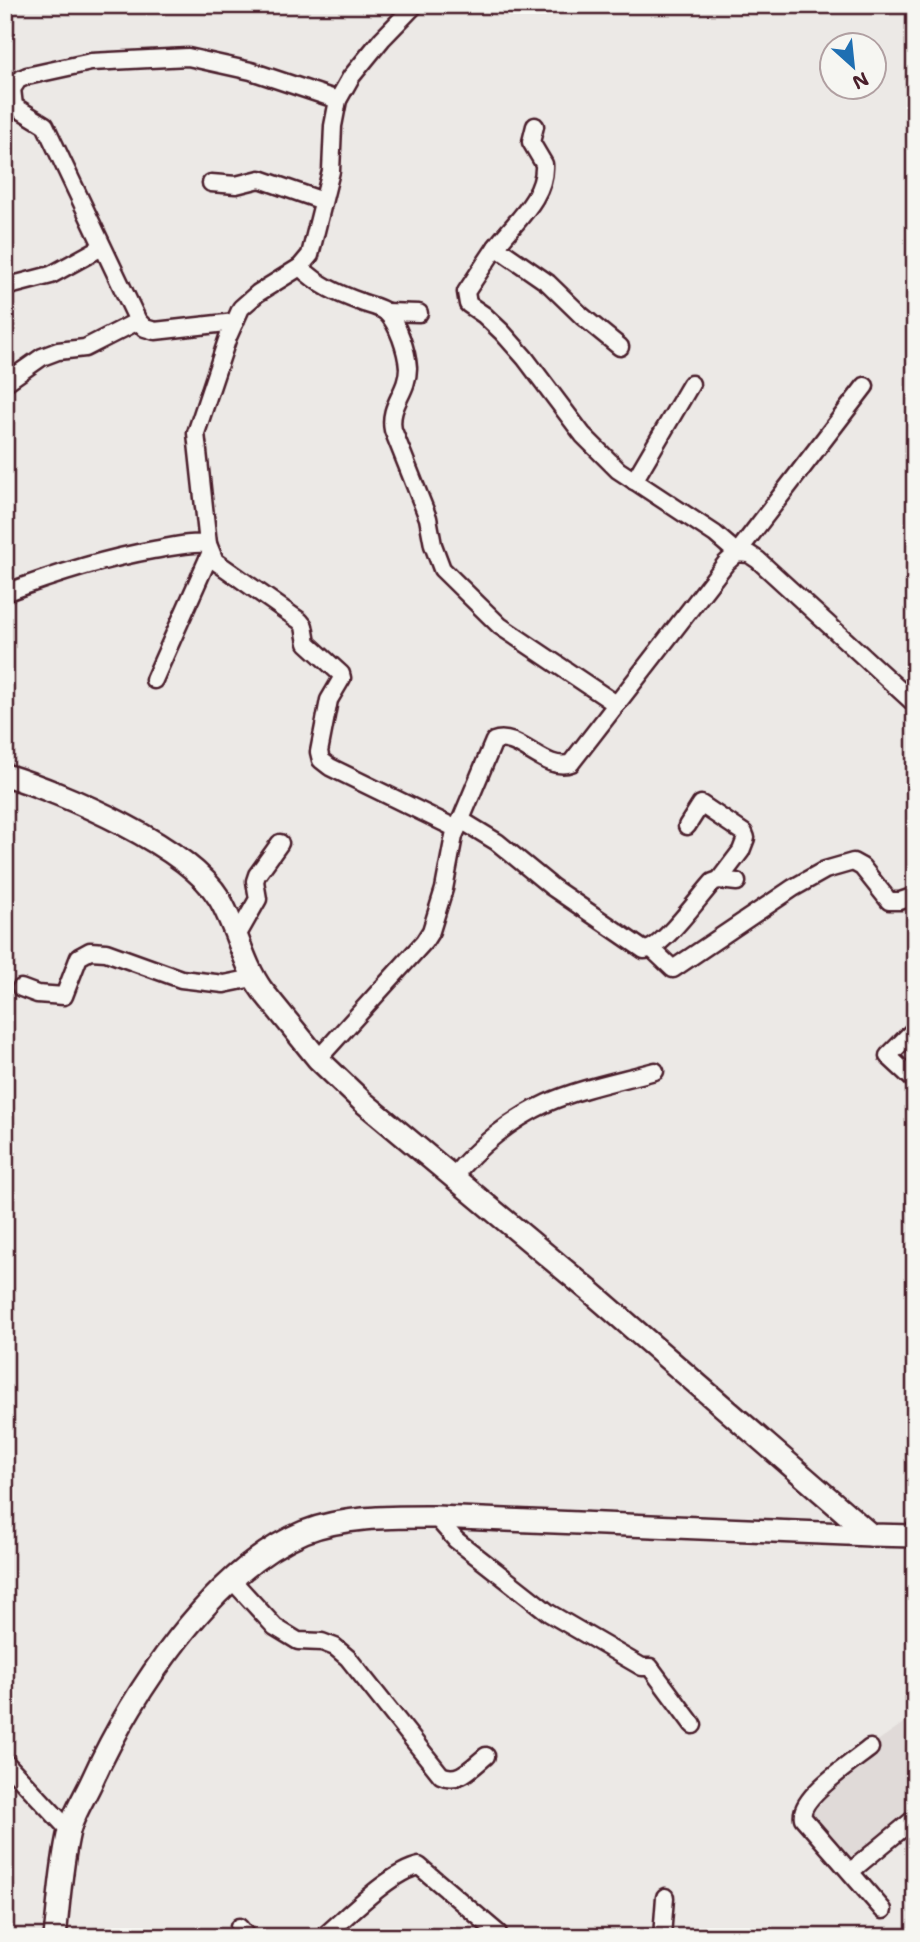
<svg xmlns="http://www.w3.org/2000/svg" width="920" height="1942" font-family="'Shantell Sans',sans-serif">
	<style>
		.built { fill: #e0dad8 }
		.lines { fill: none; stroke-linecap: round; stroke-linejoin: round }
		.street-casing { stroke: #4a1f2b; stroke-width: 21 }
		.secondary-casing { stroke: #4a1f2b; stroke-width: 26 }
		.street { stroke: #f6f6f2; stroke-width: 16 }
		.secondary { stroke: #f6f6f2; stroke-width: 21 }
	</style>
	<rect width="100%" height="100%" fill="#ece9e6"/>
	<filter id="ink" filterUnits="userSpaceOnUse"><feTurbulence type="fractalNoise" baseFrequency=".0143" numOctaves="2"/><feDisplacementMap in="SourceGraphic" scale="14" xChannelSelector="R" yChannelSelector="G"/><feConvolveMatrix kernelMatrix="1 2 1 2 8 2 1 2 1" color-interpolation-filters="sRGB"/></filter>
	<g filter="url(#ink)">
		<!-- built -->
		<polygon class="built" points="915,1715 915,1817 852,1865 811,1814 824,1778"/>
		<g class="lines">
			<defs>
				<g id="street">
					<path d="M535,126L531,142L544,164C546,198 514,222 496,247C486,262 476,277 466,292L468,304L484,315L502,332L525,358L583,435L618,470L715,534L737,553L865,386"/>
					<polyline points="211,183 236,185 260,179 323,201"/>
					<polyline points="496,247 548,283 582,316 620,347"/>
					<path d="M300,267C320,286 336,293 361,302C368,305 380,307 386,312C398,323 407,352 408,368C408,393 388,405 393,430L428,518L433,545L442,569L500,626L616,704"/>
					<polyline points="5,287 51,275 102,247"/>
					<polyline points="386,312 419,313"/>
					<polyline points="235,322 155,331 145,328 138,321 45,125 14,106 12,89 18,80 27,76 91,62 188,57 251,71 338,100"/>
					<polyline points="5,383 42,357 58,351 85,348 138,321"/>
					<polyline points="634,481 691,384"/>
					<polyline points="208,544 215,561 300,621 304,626 307,643 341,674 342,678 329,700 319,752 321,760 330,767 457,829"/>
					<path d="M5,593C53,575 103,559 153,550C172,547 190,542 208,544L196,433L228,337L241,308L258,293L300,267L310,255L331,171L333,126L338,100L351,77L382,39L415,5"/>
					<polyline points="154,680 210,554"/>
					<path d="M461,820L497,842L552,887L644,950C662,950 699,897 713,882L719,880L737,882"/>
					<polyline points="687,826 701,804 744,833 746,838 741,851 719,880"/>
					<polyline points="237,936 258,899 255,881 257,875 280,843"/>
					<polyline points="652,949 673,969 793,888 825,870 853,862 862,867 889,901 900,901 915,896"/>
					<polyline points="21,988 37,994 64,996 79,957 90,951 106,952 181,979 224,984 253,978"/>
					<polyline points="915,1029 888,1056 915,1081"/>
					<path d="M318,1059L424,942L431,931L444,889L454,836L494,741C518,731 545,773 571,763L726,563L737,553L749,554L758,560L915,704"/>
					<path d="M454,1176C477,1147 512,1119 547,1103C581,1088 619,1081 655,1071"/>
					<polyline points="436,1517 456,1540 549,1613 642,1667 650,1667 693,1725"/>
					<path d="M232,1580L275,1627L298,1641L322,1642L335,1647L348,1658L441,1775C459,1784 472,1767 486,1756"/>
					<path d="M870,1748C854,1761 798,1798 803,1818L883,1910"/>
					<polyline points="5,1762 69,1830"/>
					<polyline points="851,1871 915,1818"/>
					<polyline points="239,1927 247,1937"/>
					<path d="M323,1937C347,1917 390,1872 419,1866L498,1933"/>
					<polyline points="662,1937 665,1897"/>
				</g>
				<g id="secondary">
					<path d="M5,775C64,793 187,846 219,898C237,928 242,962 262,990L318,1059L362,1101L591,1292L871,1535L915,1536"/>
					<path d="M55,1937C59,1902 61,1865 69,1831C73,1815 84,1798 91,1783C131,1695 212,1570 304,1532C344,1516 394,1517 436,1517L871,1535"/>
				</g>
			</defs>
			<!-- street casing -->
			<use href="#street" class="street-casing"/>
			<!-- secondary casing -->
			<use href="#secondary" class="secondary-casing"/>
			<!-- street -->
			<use href="#street" class="street"/>
			<!-- secondary -->
			<use href="#secondary" class="secondary"/>
		</g>
	</g>
	<!-- margin -->
	<rect width="920" height="1942" fill="none" stroke="#f6f6f2" stroke-width="28"/>
	<rect x="14" y="14" width="892" height="1914" fill="none" stroke="#4a1f2b" stroke-width="2.5" filter="url(#ink)"/>
	<!-- north arrow -->
	<g transform="translate(853 66) rotate(153)"><circle r="33" fill="#f6f6f2" stroke="#b1a0a2" stroke-width="2"/>
	<path d="M0-5L12 26L0 18L-12 26Z" fill="#1f6fb2"/>
	<text y="-10" font-size="19" font-weight="bold" text-anchor="middle" fill="#4a1f2b">N</text>
	</g>
</svg>
